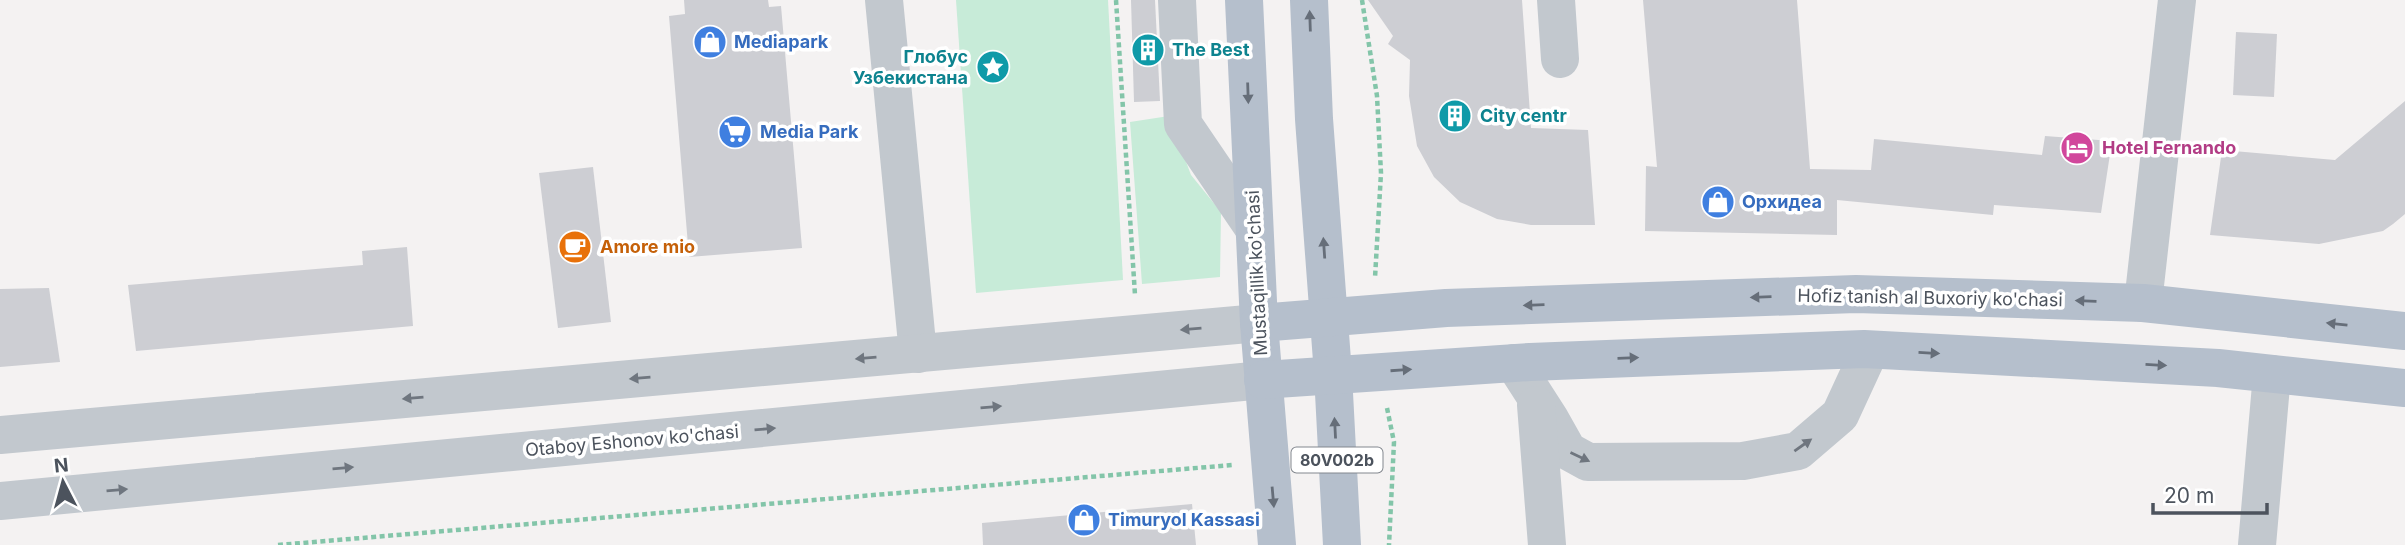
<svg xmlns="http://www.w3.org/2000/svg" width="2405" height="545" font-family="Inter,sans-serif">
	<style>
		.green { fill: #c7ebd8 }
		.building { fill: #cdced3 }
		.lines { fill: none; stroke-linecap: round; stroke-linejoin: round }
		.path { stroke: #83c5a9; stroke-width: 4.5; stroke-dasharray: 5 3.5; stroke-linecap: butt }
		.minor { stroke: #c2c8ce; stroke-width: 38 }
		.major { stroke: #b5bfcc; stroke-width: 38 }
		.oneway { fill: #666e79 }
		.oneway2 { fill: #6f767f }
		.labels { text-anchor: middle; stroke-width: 7; stroke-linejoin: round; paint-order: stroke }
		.shield { fill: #fff; stroke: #82878e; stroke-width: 2 }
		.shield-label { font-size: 16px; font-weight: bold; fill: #4c535d }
		.shop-label { font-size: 18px; font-weight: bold; fill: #366cbe; stroke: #fff; text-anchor: start }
		.culture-label { font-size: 18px; font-weight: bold; fill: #0d838f; stroke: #fff; text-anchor: start }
		.hotel-label { font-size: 18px; font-weight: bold; fill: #b23c85; stroke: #fff; text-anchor: start }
		.food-label { font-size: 18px; font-weight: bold; fill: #c56008; stroke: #fff; text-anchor: start }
		.street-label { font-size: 18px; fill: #4c535d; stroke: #fff }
	</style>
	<rect width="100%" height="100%" fill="#f4f2f2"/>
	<!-- green -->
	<g class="green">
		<polygon points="956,0 1108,0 1123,280 976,293"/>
		<polygon points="1169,116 1191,175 1221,212 1220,277 1142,284 1130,122"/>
	</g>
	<!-- building -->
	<g class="building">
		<polygon points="684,0 768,0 769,7 781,6 802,248 689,257 669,16 685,14"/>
		<polygon points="1131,0 1155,0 1160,101 1134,102"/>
		<polygon points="1368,0 1522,0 1531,128 1588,130 1595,225 1531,225 1497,219 1460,202 1434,177 1417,146 1409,96 1410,60 1388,44 1393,36"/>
		<polygon points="1643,0 1797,0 1810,169 1871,170 1874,139 2042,155 2045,136 2112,141 2101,213 1994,205 1993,215 1837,200 1837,235 1645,231 1646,166 1657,167"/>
		<polygon points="2236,32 2277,34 2274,97 2233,95"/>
		<polygon points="2405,101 2405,214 2393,224 2383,231 2319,244 2210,235 2222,150 2335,160"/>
		<polygon points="593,167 611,322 558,328 539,173"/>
		<polygon points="407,247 413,326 136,351 128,285 363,265 362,251"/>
		<polygon points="49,288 60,362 0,367 0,289"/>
		<polygon points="1192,504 1196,545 983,545 982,523"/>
	</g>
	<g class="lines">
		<!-- path -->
		<g class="path">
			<polyline points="1116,0 1135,295"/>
			<polyline points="1362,0 1377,96 1381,173 1375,278"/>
			<polyline points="1387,408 1394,442 1389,545"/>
			<polyline points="278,545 1232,465"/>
		</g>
		<!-- minor -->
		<g class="minor">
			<polyline points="884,0 918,354"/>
			<polyline points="1177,0 1183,124 1253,227"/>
			<polyline points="1556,0 1560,59"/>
			<polyline points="2143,303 2177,0"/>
			<polyline points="1514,363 1550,419 1568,451 1588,462 1743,461 1798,451 1840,415 1870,350"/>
			<polyline points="1536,405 1547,545"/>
			<polyline points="0,435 1259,323"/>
			<polyline points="0,501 1263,380"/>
			<polyline points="2257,545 2272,374"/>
		</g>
		<!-- major -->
		<g class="major">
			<polyline points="1244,0 1259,323 1277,545"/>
			<polyline points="1309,0 1314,119 1333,374 1342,545"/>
			<polyline points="1259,323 1446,308 1856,294 2143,303 2405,331"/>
			<polyline points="1263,380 1530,362 1864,349 2218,368 2405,388"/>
		</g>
	</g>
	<!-- one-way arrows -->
	<defs><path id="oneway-solid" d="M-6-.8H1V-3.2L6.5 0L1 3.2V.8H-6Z" transform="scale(1.75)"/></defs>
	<g class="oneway">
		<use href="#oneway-solid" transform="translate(1310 21) rotate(-92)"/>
		<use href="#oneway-solid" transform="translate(1248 93) rotate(88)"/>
		<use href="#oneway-solid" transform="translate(1324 248) rotate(-94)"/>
		<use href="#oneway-solid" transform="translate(1761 297) rotate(178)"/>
		<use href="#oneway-solid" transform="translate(2086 301) rotate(-178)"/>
		<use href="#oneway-solid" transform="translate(1534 305) rotate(178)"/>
		<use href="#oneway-solid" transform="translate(2337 324) rotate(-174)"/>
		<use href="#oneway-solid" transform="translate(1929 353) rotate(3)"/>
		<use href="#oneway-solid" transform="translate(1628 358) rotate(-2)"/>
		<use href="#oneway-solid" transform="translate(2156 365) rotate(3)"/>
		<use href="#oneway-solid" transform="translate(1401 370) rotate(-4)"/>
		<use href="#oneway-solid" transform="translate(1335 428) rotate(-93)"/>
		<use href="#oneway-solid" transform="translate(1273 497) rotate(85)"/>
	</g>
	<g class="oneway2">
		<use href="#oneway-solid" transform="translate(1191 329) rotate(175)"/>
		<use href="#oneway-solid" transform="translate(866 358) rotate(175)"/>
		<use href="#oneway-solid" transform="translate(640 378) rotate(175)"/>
		<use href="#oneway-solid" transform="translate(413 398) rotate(175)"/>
		<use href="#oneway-solid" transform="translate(991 407) rotate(-5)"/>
		<use href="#oneway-solid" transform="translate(765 429) rotate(-5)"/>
		<use href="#oneway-solid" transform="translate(1803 445) rotate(-35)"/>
		<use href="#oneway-solid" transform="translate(1580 457) rotate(25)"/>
		<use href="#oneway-solid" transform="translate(343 468) rotate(-5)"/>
		<use href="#oneway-solid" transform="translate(117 490) rotate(-5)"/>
	</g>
	<!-- icons -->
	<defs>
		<symbol id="shop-disc" viewBox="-11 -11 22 22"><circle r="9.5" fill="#3f7fe0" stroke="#fff"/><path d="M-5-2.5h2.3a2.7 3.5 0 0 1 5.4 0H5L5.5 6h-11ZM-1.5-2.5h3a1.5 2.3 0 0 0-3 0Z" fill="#fff"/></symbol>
		<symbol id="building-disc" viewBox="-11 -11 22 22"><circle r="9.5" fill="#0f9aa8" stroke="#fff"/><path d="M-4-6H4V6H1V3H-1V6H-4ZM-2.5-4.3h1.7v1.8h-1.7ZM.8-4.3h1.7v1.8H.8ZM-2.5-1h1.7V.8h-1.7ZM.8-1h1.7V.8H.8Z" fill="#fff"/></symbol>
		<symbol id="sight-disc" viewBox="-11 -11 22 22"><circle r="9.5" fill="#0f9aa8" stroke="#fff"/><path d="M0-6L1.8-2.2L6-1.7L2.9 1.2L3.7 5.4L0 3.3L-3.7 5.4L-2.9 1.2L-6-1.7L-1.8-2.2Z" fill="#fff"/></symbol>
		<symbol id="supermarket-disc" viewBox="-11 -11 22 22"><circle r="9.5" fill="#3f7fe0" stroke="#fff"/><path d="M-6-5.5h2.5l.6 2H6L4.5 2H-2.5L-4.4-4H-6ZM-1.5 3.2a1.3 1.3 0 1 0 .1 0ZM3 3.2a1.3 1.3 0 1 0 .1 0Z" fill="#fff"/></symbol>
		<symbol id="hotel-disc" viewBox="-11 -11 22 22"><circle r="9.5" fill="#d1479c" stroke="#fff"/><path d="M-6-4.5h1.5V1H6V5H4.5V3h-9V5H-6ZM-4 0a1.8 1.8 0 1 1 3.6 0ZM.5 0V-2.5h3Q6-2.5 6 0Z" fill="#fff"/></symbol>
		<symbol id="cafe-disc" viewBox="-11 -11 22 22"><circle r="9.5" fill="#e8710a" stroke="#fff"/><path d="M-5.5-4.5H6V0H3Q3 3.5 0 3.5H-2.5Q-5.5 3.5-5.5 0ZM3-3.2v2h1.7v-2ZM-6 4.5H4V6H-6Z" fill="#fff"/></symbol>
	</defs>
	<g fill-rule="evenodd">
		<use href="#shop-disc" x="691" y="23" width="38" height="38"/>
		<use href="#building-disc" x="1129" y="31" width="38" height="38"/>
		<use href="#sight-disc" x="974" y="48" width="38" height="38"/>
		<use href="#building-disc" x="1436" y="97" width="38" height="38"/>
		<use href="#supermarket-disc" x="716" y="113" width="38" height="38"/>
		<use href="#hotel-disc" x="2058" y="129" width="38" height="38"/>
		<use href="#shop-disc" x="1699" y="183" width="38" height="38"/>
		<use href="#cafe-disc" x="556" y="228" width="38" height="38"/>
		<use href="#shop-disc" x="1065" y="501" width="38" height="38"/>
	</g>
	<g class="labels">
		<!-- shield labels -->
		<rect class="shield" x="1291.5" y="447.5" width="91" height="25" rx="5"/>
		<g class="shield-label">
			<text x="1337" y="466">80V002b</text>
		</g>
		<!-- shop labels -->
		<g class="shop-label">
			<text x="734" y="48">Mediapark</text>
			<text x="760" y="138">Media Park</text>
			<text x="1742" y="208">Орхидеа</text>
			<text x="1108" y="526">Timuryol Kassasi</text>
		</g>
		<!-- culture labels -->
		<g class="culture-label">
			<text x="1172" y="56">The Best</text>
			<text x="968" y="63" text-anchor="end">Глобус<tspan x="968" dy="21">Узбекистана</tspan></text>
			<text x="1480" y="122">City centr</text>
		</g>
		<!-- hotel labels -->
		<g class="hotel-label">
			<text x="2102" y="154">Hotel Fernando</text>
		</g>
		<!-- food labels -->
		<g class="food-label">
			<text x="600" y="253">Amore mio</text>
		</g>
		<!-- street labels -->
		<g class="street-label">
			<text transform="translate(1257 273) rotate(-93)" y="6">Mustaqillik ko'chasi</text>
			<text transform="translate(1930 298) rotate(1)" y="6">Hofiz tanish al Buxoriy ko'chasi</text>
			<text transform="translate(632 441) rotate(-5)" y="6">Otaboy Eshonov ko'chasi</text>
		</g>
	</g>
	<!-- north arrow -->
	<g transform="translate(63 482) rotate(354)" stroke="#ffffff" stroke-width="5" paint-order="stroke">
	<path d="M0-5L12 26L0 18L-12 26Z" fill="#4c535d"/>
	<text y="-10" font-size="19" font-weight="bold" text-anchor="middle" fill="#4c535d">N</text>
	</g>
	<!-- scale -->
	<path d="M2153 503v10h114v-10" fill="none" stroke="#4c535d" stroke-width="3.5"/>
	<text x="2164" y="503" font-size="21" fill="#4c535d" stroke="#ffffff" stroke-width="5" paint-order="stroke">20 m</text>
</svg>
